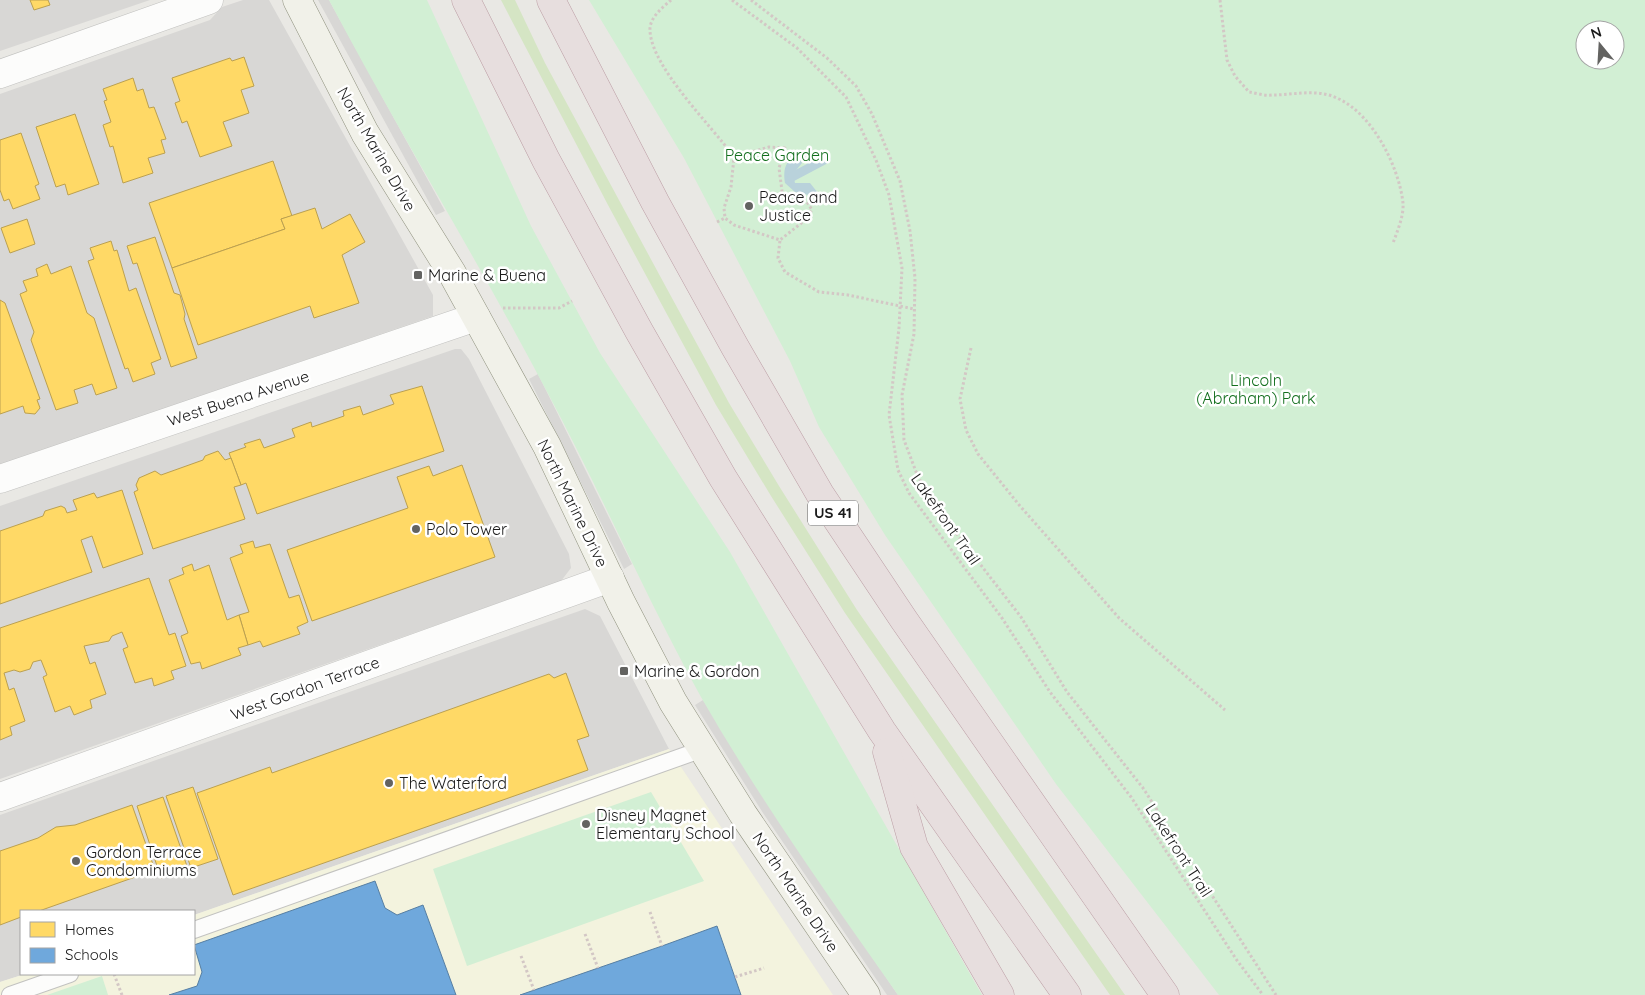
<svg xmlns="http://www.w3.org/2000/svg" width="1645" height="995" font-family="Quicksand,sans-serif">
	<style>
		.residential { fill: #d8d7d5 }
		.education { fill: #f3f3de }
		.grass { fill: #d5e5c4 }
		.park { fill: #d2efd4; fill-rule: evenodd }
		.water { fill: #b9d2db }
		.homes { fill: #ffd966; stroke: #bba050 }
		.schools { fill: #6fa8dc; stroke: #567ea2 }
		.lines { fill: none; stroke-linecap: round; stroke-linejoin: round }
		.stream { stroke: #b9d2db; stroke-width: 9 }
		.lane-casing { stroke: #c2c2c0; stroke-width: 18 }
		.street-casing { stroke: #c2c2c0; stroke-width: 29 }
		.secondary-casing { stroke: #8f917e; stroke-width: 29 }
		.highway-casing { stroke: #bc9ea5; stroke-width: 29 }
		.path { stroke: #d3c7c5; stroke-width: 3; stroke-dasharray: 2.5 2.5; stroke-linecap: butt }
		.lane { stroke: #fcfcfb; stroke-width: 16 }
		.street { stroke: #fcfcfb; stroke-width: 28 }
		.secondary { stroke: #f1f1e9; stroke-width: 28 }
		.highway { stroke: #e7dede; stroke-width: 28 }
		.poi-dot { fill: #636361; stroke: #fff; stroke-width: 2 }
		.labels { text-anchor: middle; stroke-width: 5; stroke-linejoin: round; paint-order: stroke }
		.shield { fill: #fff; stroke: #5f5f5f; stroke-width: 1 }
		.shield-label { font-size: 15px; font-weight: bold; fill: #1b1b1b }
		.street-label { font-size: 16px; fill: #1b1b1b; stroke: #fff }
		.park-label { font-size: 16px; fill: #136f1e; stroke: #fff }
		.poi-label { font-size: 16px; fill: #1b1b1b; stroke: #fff; text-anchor: start }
	</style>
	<rect width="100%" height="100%" fill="#e9e8e4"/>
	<!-- residential -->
	<g class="residential">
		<polygon points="0,0 150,0 0,51"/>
		<polygon points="243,0 269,0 433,295 433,316 0,465 0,94 210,20 222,7"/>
		<polygon points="318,0 329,0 445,211 436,215"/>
		<polygon points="455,349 461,349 469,359 569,554 571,568 561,581 0,779 0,506"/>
		<polygon points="538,374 632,564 624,569 529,379"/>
		<polygon points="585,609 600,616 669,749 194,915 194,911 21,911 21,974 25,974 0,982 0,815"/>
		<polygon points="703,700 768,804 898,995 887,995 763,813 695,705"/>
	</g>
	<!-- education -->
	<polygon class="education" points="669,749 833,995 0,995 0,982 25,974 194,974 194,915"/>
	<!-- grass -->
	<polygon class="grass" points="501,0 515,0 545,63 660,276 729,403 779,486 857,610 1125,995 1110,995 845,613 771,496 716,405 608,205"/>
	<!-- park -->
	<g class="park">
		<path d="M329,0H427L531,226L600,353L730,552L982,995H898C830,898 760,800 701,697C645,596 600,490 545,388C476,257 398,131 329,0Z"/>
		<path d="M589,0H1645V995H1219L1056,784L885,535L819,427L790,361L684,158ZM1585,30H1615V60H1585Z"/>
		<polygon points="651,792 704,881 467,966 433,869"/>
		<polygon points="102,976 108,995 47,995"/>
	</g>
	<!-- water -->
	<path class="water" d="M798,155L802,163L793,174L795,183H810L818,193L813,196L795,192L785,183C783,169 785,161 798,155Z"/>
	<!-- homes -->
	<g class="homes">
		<polygon points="30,0 48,0 50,5 34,10"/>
		<polygon points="244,57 254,86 241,90 249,113 223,122 232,146 200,157 187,121 182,123 175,103 180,101 172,78 230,58 232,61"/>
		<polygon points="133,78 137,91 143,89 149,108 154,107 166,139 161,140 165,153 148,158 153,173 123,183 113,146 110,147 103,125 111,122 104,101 107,100 103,89"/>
		<polygon points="75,114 99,184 68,195 65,184 56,187 36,127"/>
		<polygon points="21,133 39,184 35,186 40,199 13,209 9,199 4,201 0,190 0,140"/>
		<polygon points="273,161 292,216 281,219 285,229 172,268 149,203"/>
		<polygon points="315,208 322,229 350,214 365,242 342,255 359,303 314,318 310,306 198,345 172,268 285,229 281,219"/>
		<polygon points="27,219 35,244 10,253 1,228"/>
		<polygon points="155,237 174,293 180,295 185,314 184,319 197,358 171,367 137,263 133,264 127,246"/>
		<polygon points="111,241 114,251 117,250 129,291 136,288 161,359 151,363 155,374 133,382 128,368 125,369 88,261 94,259 90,248"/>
		<polygon points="47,264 51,274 71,266 87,313 94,318 117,388 96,395 92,384 74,390 78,403 56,410 31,340 34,332 20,294 27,291 23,281 38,276 36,269"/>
		<polygon points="0,300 5,303 40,399 37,400 40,408 35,414 25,413 23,406 0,414"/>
		<polygon points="422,386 444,451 257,514 246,483 241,485 229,453 246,447 244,444 260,439 264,448 295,437 292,429 311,422 312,427 344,416 343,411 360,406 363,415 394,404 390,395"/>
		<polygon points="218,451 225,460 231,458 241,485 234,487 245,519 153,549 134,492 138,490 136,485 139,478 155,471 161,475 203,460 205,456"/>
		<polygon points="462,465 495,557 312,621 287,550 408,508 397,477 429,466 433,476"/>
		<polygon points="122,490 143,554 103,568 92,536 81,540 92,572 0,604 0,531 43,516 45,511 61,506 65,508 67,513 77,510 73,500 94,493 97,498"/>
		<polygon points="253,541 255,548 270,544 289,598 299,595 308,622 297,627 300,634 263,647 260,641 248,645 239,615 249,612 230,558 243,553 240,545"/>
		<polygon points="192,564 194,571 209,565 227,620 239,615 248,645 238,648 241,655 202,669 200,662 191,664 181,636 188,633 169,580 184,574 182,568"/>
		<polygon points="149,578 169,635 175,633 186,666 171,671 174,679 154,686 152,678 135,683 123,649 128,647 122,632 112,636 109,641 84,646 90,664 95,662 106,694 90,700 92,708 74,715 70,706 55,712 43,677 47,675 41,660 33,662 30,669 20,672 14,670 4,673 9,690 14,688 25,721 10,727 12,735 0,740 0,628"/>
		<polygon points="566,673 589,736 577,740 588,770 233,895 197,793 270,767 272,773 549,674 554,678"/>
		<polygon points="193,787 218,859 191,868 166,796"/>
		<polygon points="163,797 188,869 161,878 137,806"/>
		<polygon points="132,805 155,870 39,911 21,911 21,917 0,925 0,851 38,838 56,827 75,825"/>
	</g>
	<!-- schools -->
	<g class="schools">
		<polygon points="375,881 385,908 397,915 423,905 456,995 169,995 197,986 202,972 194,945"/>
		<polygon points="717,926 741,995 520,995 662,946"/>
	</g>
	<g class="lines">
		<!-- stream -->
		<polyline class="stream" points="792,177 826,159"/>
		<defs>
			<g id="lane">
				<polyline points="194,930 703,749"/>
				<polyline points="10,995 70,974"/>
			</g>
			<g id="street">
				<polyline points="0,74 209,0"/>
				<polyline points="0,479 476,317"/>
				<polyline points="0,797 610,578"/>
			</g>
			<polyline id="secondary" points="297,0 365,133 452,273 547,446 621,602 673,702 743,814 866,995"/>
			<g id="highway">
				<polyline points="466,0 546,160 639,331 723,478 882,731 1067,995"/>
				<polyline points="551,0 655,202 735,347 820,494 904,620 1165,995"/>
				<polyline points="887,752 914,847 1000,995"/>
			</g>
		</defs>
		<!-- lane casing -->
		<use href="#lane" class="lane-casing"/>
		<!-- street casing -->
		<use href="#street" class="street-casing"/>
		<!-- secondary casing -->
		<use href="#secondary" class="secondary-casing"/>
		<!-- highway casing -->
		<use href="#highway" class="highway-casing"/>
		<!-- path -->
		<g class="path">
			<path d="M671,0C662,8 649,18 650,31C652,68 711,125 734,157L731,187L724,208L725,218L734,225L780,240L778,258L785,272L819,292L848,295L914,309"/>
			<polyline points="732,0 797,48 846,97 876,160 889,195 902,268 899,328 889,415 898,470 909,493 1002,618 1050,692 1131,797 1236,959 1263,995"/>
			<polyline points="751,0 827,58 856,86 872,114 900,181 910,231 915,278 914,334 902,395 904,440 918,477 939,511 1021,617 1067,692 1143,788 1276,995"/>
			<path d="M1220,0L1227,60L1235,76L1249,92C1256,93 1264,96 1272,95C1294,95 1318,88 1339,99C1373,115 1399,167 1403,203C1404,216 1397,232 1393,243"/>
			<polyline points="734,157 769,147 785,148 779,168 782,191 794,200 807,202 812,210 804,221 780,240"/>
			<polyline points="717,222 725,218"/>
			<polyline points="503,308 559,308 572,301"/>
			<polyline points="971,348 960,399 966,430 978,454 1020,506 1119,618 1225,710"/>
			<polyline points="650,912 662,946"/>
			<polyline points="585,934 598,968"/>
			<polyline points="521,956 534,990"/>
			<polyline points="114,974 122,995"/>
			<polyline points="735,977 764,968"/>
		</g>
		<!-- lane -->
		<use href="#lane" class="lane"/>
		<!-- street -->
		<use href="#street" class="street"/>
		<!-- secondary -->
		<use href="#secondary" class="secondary"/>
		<!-- highway -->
		<use href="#highway" class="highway"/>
	</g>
	<!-- markers -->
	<g class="poi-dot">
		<circle cx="749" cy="206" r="5"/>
		<rect x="413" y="270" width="10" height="10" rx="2.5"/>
		<circle cx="416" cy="529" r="5"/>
		<rect x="619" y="666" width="10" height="10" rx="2.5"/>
		<circle cx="389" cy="783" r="5"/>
		<circle cx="586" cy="824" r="5"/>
		<circle cx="76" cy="861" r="5"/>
	</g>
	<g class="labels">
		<!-- shield labels -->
		<rect class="shield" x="808" y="500.5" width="50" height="25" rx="4"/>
		<g class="shield-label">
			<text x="833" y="518">US 41</text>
		</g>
		<!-- street labels -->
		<g class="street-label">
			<text transform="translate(377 149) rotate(60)" y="6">North Marine Drive</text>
			<text transform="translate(238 398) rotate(-18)" y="6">West Buena Avenue</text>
			<text transform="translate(573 503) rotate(64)" y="6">North Marine Drive</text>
			<text transform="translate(946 519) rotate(55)" y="6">Lakefront Trail</text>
			<text transform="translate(305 688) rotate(-20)" y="6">West Gordon Terrace</text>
			<text transform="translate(1179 850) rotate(57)" y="6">Lakefront Trail</text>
			<text transform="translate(796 892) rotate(56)" y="6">North Marine Drive</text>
		</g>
		<!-- park labels -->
		<g class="park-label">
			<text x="777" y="161">Peace Garden</text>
			<text x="1256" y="386">Lincoln<tspan x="1256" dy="18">(Abraham) Park</tspan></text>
		</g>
		<!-- poi labels -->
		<g class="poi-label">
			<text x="759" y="203">Peace and<tspan x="759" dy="18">Justice</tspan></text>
			<text x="428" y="281">Marine &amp; Buena</text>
			<text x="426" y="535">Polo Tower</text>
			<text x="634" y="677">Marine &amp; Gordon</text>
			<text x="399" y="789">The Waterford</text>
			<text x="596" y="821">Disney Magnet<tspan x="596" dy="18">Elementary School</tspan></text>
			<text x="86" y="858">Gordon Terrace<tspan x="86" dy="18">Condominiums</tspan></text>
		</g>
	</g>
	<!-- legend -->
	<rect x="20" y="910" width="175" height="65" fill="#ffffff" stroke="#a4a4a4"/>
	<rect x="30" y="922" width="25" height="15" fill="#ffd966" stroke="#a4a4a4"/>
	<text x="65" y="935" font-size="15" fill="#1b1b1b">Homes</text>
	<rect x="30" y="948" width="25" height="15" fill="#6fa8dc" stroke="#a4a4a4"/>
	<text x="65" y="960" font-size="15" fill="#1b1b1b">Schools</text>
	<!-- north arrow -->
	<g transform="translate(1600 45) rotate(342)"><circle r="24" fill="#ffffff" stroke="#a4a4a4"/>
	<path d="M0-4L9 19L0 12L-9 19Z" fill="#636361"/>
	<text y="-8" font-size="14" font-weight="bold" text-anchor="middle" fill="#1b1b1b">N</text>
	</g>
</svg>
